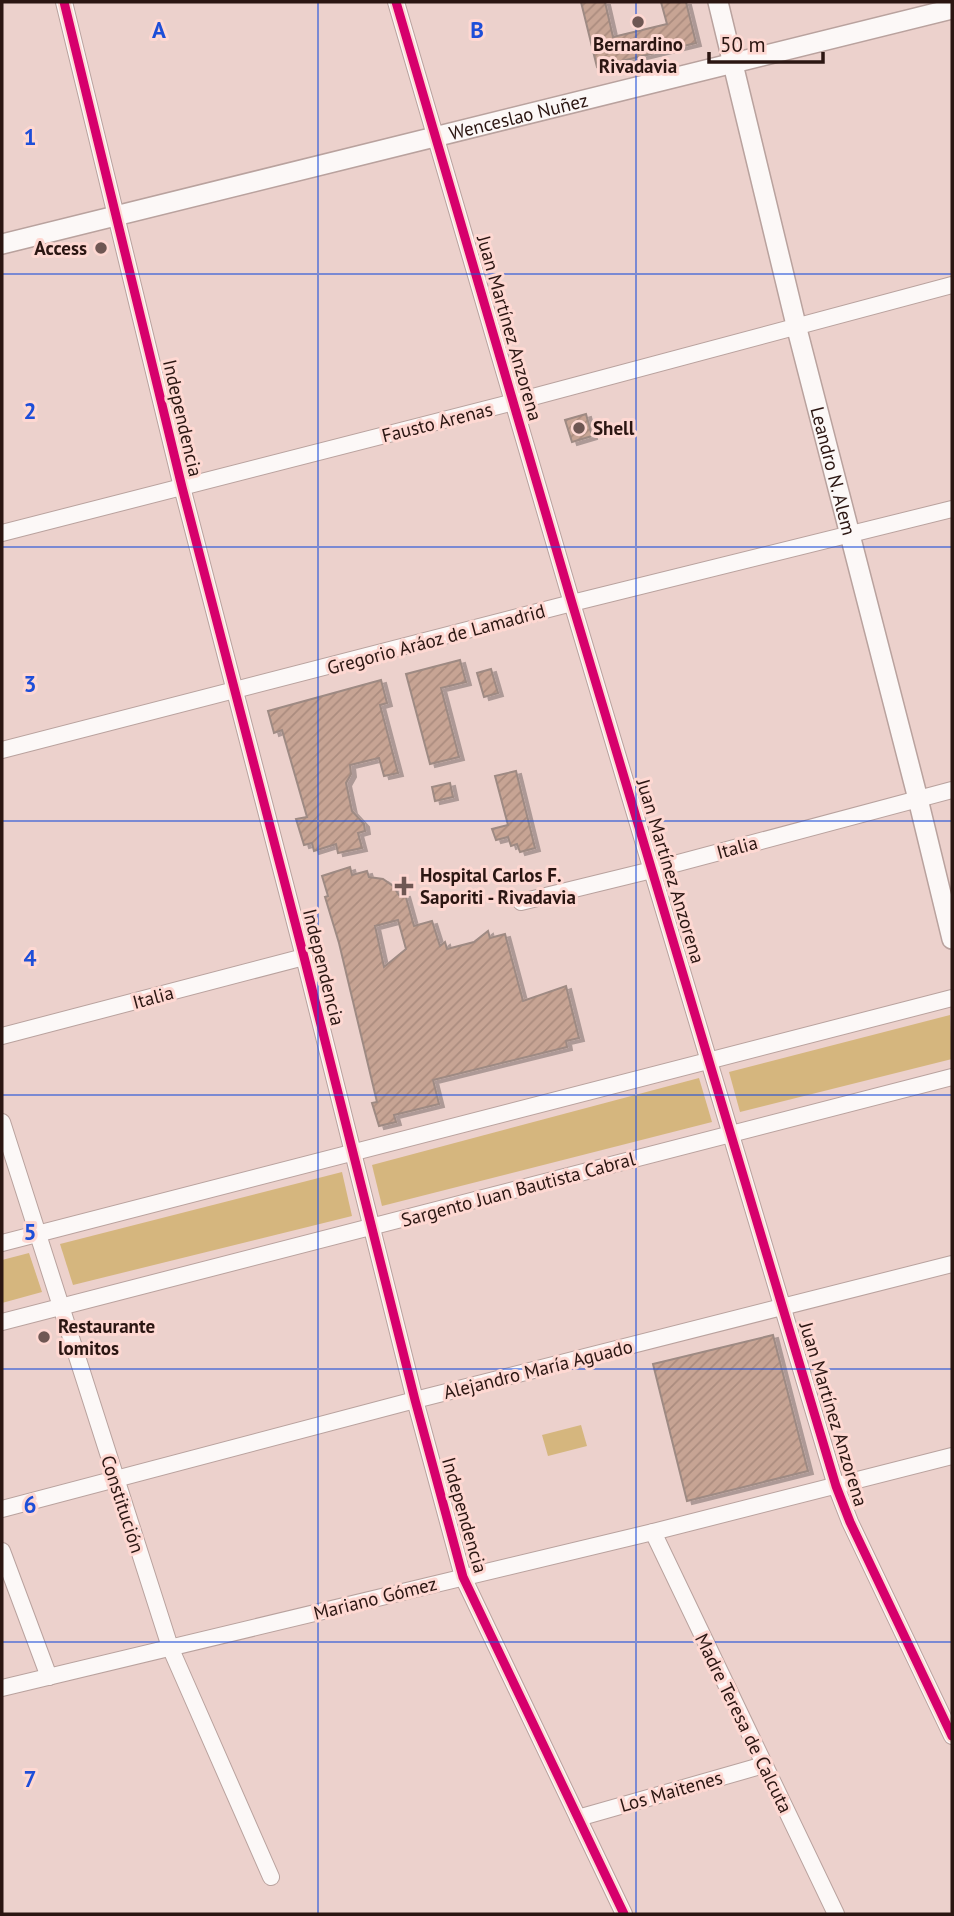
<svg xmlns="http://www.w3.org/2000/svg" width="954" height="1916" font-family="'PT Sans',sans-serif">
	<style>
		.green { fill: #d5b67e }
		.building { fill: url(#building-hatch); stroke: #9e8a83; stroke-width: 2; fill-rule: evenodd; filter: url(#shadow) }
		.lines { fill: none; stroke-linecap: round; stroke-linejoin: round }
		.minor-casing { stroke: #b9a29e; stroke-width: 18 }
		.tertiary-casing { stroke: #b9a29e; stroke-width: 22 }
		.minor { stroke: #fcf8f7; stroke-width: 16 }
		.tertiary { stroke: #fcf8f7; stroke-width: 19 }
		.cycleway-casing { stroke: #fed8d2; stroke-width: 13 }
		.cycleway { stroke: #d6006c; stroke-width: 9 }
		.grid { fill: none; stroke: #1d4ed8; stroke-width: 2; stroke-opacity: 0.55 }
		.poi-dot { fill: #6f5753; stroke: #fed8d2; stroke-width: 2.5 }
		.labels { text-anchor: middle; stroke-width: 6; stroke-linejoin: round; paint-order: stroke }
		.poi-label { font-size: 19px; font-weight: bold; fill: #2b1612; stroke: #fed8d2; text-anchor: start }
		.street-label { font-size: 19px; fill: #2b1612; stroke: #fed8d2 }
		.grid-label { font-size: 23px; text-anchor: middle; font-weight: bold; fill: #1d4ed8; stroke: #fed8d2; stroke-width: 6; stroke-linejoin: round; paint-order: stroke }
	</style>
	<defs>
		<pattern id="building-hatch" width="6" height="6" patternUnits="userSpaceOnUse" patternTransform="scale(1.75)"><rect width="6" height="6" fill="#c7a494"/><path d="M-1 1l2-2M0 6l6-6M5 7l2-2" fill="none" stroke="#ab8c7f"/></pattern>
		<filter id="shadow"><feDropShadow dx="5" dy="3" stdDeviation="0" flood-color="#0004"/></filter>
	</defs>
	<rect width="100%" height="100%" fill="#ecd1cc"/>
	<!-- green -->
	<g class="green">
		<polygon points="950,1015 952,1059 740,1112 729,1072"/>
		<polygon points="699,1078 712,1122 382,1206 372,1165"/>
		<polygon points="342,1172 352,1216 73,1285 60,1244"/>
		<polygon points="29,1253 42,1292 2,1303 2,1260"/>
		<polygon points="581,1425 587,1446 548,1456 542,1435"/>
	</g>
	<!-- building -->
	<g class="building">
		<polygon points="581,2 605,2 613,37 667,24 661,2 686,2 696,43 597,67"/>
		<polygon points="586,414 592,436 572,442 565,420"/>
		<polygon points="460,660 466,682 441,688 459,757 430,764 406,674"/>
		<polygon points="491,669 498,693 484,697 477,673"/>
		<polygon points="381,680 387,703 380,705 398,773 384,776 379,758 350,765 351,774 346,783 352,811 364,824 365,831 358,833 362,848 338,853 336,844 314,851 312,843 304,845 296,819 307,817 282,730 274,733 268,711"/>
		<polygon points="516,771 535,848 520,852 517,844 511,846 508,837 496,840 492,829 508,825 495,776"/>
		<polygon points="450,783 453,797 435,801 432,787"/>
		<path d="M350,867L352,875L367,871L369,877L383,879L393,886L399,895L405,894L414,926L432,921L440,946L445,942L447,949L474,942L488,931L490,938L505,934L523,1001L566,986L579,1038L566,1041L567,1047L433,1080L439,1104L394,1115L396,1122L379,1126L372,1103L377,1102L339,943L325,897L328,896L322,876ZM398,920L406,949L384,967L375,926Z"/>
		<polygon points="773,1335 808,1471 687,1501 653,1364"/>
	</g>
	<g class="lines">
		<defs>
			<g id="minor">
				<polyline points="64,2 182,487 304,957 415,1400 463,1577 624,1914"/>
				<polyline points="396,2 572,603 836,1486 850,1522 952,1736"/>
				<polyline points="2,533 514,402 952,285"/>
				<polyline points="2,750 572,603 952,509"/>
				<polyline points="521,902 652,870 952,790"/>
				<polyline points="2,1036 304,957"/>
				<polyline points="2,1122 170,1647 271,1877"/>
				<polyline points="2,1243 952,998"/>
				<polyline points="2,1322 952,1077"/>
				<polyline points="2,1509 415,1400 952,1264"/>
				<polyline points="653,1532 836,1914"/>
				<polyline points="2,1551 49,1677"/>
				<polyline points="2,1688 653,1532 952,1456"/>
				<polyline points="578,1818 764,1765"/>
			</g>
			<g id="tertiary">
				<path id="s1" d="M718,2L797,329L918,799L952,939"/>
				<path id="s2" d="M2,244L952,9"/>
			</g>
		</defs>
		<!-- minor casing -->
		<use href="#minor" class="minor-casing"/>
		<!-- tertiary casing -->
		<use href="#tertiary" class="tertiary-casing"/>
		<!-- minor -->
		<use href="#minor" class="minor"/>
		<!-- tertiary -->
		<use href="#tertiary" class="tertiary"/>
		<defs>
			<g id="cycleway">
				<polyline points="64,2 182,487 304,957 415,1400 463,1577 624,1914"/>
				<polyline points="396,2 572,603 836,1486 850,1522 952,1736"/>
			</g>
		</defs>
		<!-- cycleway casing -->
		<use href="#cycleway" class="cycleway-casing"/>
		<!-- cycleway -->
		<use href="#cycleway" class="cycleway"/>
	</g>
	<!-- grid -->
	<path class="grid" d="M318,2V1914M636,2V1914M2,274H952M2,547H952M2,821H952M2,1095H952M2,1369H952M2,1642H952"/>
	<!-- markers -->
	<g class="poi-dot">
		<circle cx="638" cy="22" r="7"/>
		<circle cx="101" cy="248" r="7"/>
		<circle cx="579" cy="428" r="7"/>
		<path d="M400.5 875.5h7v7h7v7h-7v7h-7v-7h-7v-7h7z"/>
		<circle cx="44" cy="1337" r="7"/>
	</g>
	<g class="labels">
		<!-- poi labels -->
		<g class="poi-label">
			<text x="638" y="51" text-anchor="middle">Bernardino<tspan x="638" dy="22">Rivadavia</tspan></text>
			<text x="87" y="255" text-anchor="end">Access</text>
			<text x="593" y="435">Shell</text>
			<text x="420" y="882">Hospital Carlos F.<tspan x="420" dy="22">Saporiti - Rivadavia</tspan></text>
			<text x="58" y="1333">Restaurante<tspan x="58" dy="22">lomitos</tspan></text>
		</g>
		<!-- street labels -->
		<g class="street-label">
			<text dy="7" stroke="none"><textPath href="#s2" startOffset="532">Wenceslao Nuñez</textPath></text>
			<text transform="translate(510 328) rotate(74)" y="7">Juan Martínez Anzorena</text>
			<text transform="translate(183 418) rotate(77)" y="7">Independencia</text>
			<text transform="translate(437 422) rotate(-14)" y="7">Fausto Arenas</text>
			<text dy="7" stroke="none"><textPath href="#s1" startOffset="483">Leandro N. Alem</textPath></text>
			<text transform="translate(436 639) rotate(-15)" y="7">Gregorio Aráoz de Lamadrid</text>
			<text transform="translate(737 847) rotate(-15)" y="7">Italia</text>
			<text transform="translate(671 871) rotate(73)" y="7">Juan Martínez Anzorena</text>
			<text transform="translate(324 967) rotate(76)" y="7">Independencia</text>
			<text transform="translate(153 997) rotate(-15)" y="7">Italia</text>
			<text transform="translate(518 1189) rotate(-15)" y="7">Sargento Juan Bautista Cabral</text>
			<text transform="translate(538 1369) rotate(-14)" y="7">Alejandro María Aguado</text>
			<text transform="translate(834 1414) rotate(73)" y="7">Juan Martínez Anzorena</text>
			<text transform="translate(123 1504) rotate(72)" y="7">Constitución</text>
			<text transform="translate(465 1515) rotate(74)" y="7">Independencia</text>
			<text transform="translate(375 1598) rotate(-14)" y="7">Mariano Gómez</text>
			<text transform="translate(744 1723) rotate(64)" y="7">Madre Teresa de Calcuta</text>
			<text transform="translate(671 1791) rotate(-16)" y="7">Los Maitenes</text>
		</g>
	</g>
	<g class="grid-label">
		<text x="159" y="38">A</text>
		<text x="477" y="38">B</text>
		<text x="30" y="145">1</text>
		<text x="30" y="419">2</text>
		<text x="30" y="692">3</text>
		<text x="30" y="966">4</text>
		<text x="30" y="1240">5</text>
		<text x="30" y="1513">6</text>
		<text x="30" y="1787">7</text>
	</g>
	<!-- border -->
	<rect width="954" height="1916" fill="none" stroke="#2b1612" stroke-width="7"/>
	<!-- scale -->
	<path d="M709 52v10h114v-10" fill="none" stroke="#2b1612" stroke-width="3.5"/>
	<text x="720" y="52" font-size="21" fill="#2b1612" stroke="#fed8d2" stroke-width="5" paint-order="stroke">50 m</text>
</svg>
